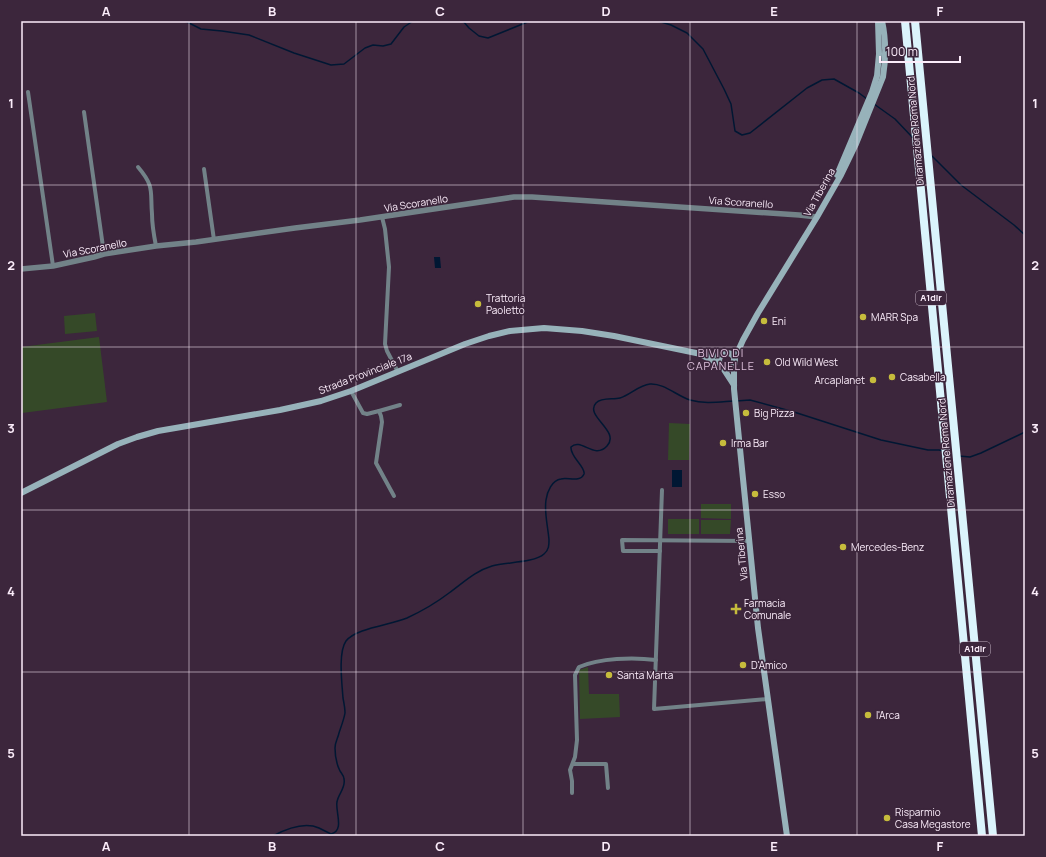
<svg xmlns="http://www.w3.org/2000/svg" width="1046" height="857" font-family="Manrope,sans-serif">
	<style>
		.green { fill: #354928 }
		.water { fill: #001733 }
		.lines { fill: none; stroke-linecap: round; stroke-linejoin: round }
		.stream { stroke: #001733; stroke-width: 1.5 }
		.minor { stroke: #728288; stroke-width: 4 }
		.tertiary { stroke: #728288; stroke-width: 5.5 }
		.secondary { stroke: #97b2ba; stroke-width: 6 }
		.motorway { stroke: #dbf4fc; stroke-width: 8 }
		.grid { fill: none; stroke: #fbecfa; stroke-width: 1; stroke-opacity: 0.55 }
		.poi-dot { fill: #c6bc3c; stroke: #3c263c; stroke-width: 1.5 }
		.labels { text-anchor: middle; stroke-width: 3; stroke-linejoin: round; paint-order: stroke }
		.shield { fill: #3c263c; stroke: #c2b1c1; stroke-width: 1 }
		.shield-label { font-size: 9px; font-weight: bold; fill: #fbecfa }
		.street-label { font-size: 10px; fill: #fbecfa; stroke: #3c263c }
		.poi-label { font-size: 10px; fill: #fbecfa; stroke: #3c263c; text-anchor: start }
		.neighbourhood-label { font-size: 11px; letter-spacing: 1px; fill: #ddc1dc; stroke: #3c263c }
		.neatline { fill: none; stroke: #fbecfa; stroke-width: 1.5 }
		.grid-label { font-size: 13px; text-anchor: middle; font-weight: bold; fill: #fbecfa }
	</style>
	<rect width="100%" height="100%" fill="#3c263c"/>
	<!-- green -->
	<g class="green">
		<polygon points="95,313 97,331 65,334 64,316"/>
		<polygon points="99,337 107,402 22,413 21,347"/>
		<polygon points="669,423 690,424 689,460 668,460"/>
		<polygon points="701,504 731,504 731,519 701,518"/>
		<rect x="668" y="519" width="31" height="15"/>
		<polygon points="701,520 731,520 730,534 701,534"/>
		<polygon points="588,667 589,694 619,694 620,717 580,719 579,670"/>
	</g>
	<!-- water -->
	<g class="water">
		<polygon points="434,257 440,257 441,268 435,268"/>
		<rect x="672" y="470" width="10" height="17"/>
	</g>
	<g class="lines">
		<!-- stream -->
		<g class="stream">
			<polyline points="185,21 201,29 222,31 249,35 294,53 331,65 344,64 365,48 373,45 383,46 391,44 404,27 413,21"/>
			<polyline points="463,21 469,28 479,36 488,38 530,21"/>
			<polyline points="658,21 671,25 687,33 703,49 724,89 731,104 735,131 742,135 750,133 807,88 822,80 834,79 859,93 867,99"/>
			<polyline points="874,104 895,119 913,138"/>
			<polyline points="932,156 961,185 1014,225 1025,235"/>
			<polyline points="736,401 750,400 794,412 881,440 928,450 939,450 943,451"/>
			<polyline points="959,456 970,457 981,453 1025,432"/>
			<path d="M273,836C286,829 305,822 319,828C323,830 327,832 331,834C345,831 335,811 337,802C338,794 346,788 344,779C344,776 342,774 340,771C337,765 335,755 335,748C335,742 338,738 339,733C341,727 344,719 345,713C345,708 344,703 343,698C342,684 338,652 346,641C356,628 391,625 407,618C422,611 436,603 449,593C463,583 475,571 492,566C506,562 534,563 544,554C549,550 549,545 549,540C548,527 544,512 546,500C547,492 552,480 561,479C568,477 580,483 584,474C586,467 570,457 571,447C581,437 594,460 607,446C621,431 584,416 596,403C602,397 613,400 620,398C630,395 639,385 650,384C664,383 677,396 690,400C704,404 718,402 733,401"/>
		</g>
		<!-- minor -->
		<g class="minor">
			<polyline points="28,92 53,266"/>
			<polyline points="84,112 104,254"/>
			<path d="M138,167C155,187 150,191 152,214C152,225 154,236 156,246"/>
			<polyline points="204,169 214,240"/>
			<polyline points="382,217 385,229 389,267 385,344 387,351 398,372"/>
			<polyline points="351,391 363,413 367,414 379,411 381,416 382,422 376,463 394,496"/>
			<polyline points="379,411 400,405"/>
			<polyline points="662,490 654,709 768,699"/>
			<polyline points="660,551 623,551 622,540 749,541"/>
			<polyline points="573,764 606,764 608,788"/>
			<path d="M572,793V781L570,770L575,757L577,740L575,675L579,667C600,658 633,657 656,660"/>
		</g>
		<!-- tertiary -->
		<polyline class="tertiary" points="21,269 53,266 94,257 104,254 156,246 196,242 295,228 360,220 514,197 532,197 799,215 817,217"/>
		<!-- secondary -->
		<g class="secondary">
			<polyline points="837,175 872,92 877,76 879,54 878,21"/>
			<circle cx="727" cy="361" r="8"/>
			<polyline points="702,355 719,364"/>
			<path d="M734,360L743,340L758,313L817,217L841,175L856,144L883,77C886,58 886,39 882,21"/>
			<polyline points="734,365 734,389 758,628 787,836"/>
			<polyline points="723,368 734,385"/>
			<polyline points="21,493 118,444 137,437 158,431 280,410 321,401 351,391 465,344 489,336 510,331 544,328 582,331 614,336 701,354 722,355"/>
		</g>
		<!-- motorway -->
		<g class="motorway">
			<polyline points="905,21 982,836"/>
			<polyline points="915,21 993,836"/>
		</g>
	</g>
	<!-- grid -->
	<path class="grid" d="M189,21V836M356,21V836M523,21V836M690,21V836M857,21V836M21,185H1025M21,347H1025M21,510H1025M21,672H1025"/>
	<!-- markers -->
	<g class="poi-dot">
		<circle cx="478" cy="304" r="4"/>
		<circle cx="863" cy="317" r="4"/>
		<circle cx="764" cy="321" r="4"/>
		<circle cx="767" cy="362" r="4"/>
		<circle cx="892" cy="377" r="4"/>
		<circle cx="873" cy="380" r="4"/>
		<circle cx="746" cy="413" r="4"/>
		<circle cx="723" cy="443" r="4"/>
		<circle cx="755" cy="494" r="4"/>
		<circle cx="843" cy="547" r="4"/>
		<path d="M734 603h4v4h4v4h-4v4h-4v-4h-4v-4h4z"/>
		<circle cx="743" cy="665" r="4"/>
		<circle cx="609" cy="675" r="4"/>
		<circle cx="868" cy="715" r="4"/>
		<circle cx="887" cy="818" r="4"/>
	</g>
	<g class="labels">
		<!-- shield labels -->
		<g class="shield">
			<rect x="916" y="291" width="30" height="14" rx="3"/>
			<rect x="960" y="642" width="30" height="14" rx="3"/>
		</g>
		<g class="shield-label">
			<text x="931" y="301">A1dir</text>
			<text x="975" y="652">A1dir</text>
		</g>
		<!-- street labels -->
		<g class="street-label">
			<text transform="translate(915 131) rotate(-95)" y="4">Diramazione Roma Nord</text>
			<text transform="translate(819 192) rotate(-61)" y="4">Via Tiberina</text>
			<text transform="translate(741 202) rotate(4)" y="4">Via Scoranello</text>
			<text transform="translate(416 203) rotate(-9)" y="4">Via Scoranello</text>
			<text transform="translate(95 248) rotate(-11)" y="4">Via Scoranello</text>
			<text transform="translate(365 373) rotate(-21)" y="4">Strada Provinciale 17a</text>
			<text transform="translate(946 453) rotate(-95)" y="4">Diramazione Roma Nord</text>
			<text transform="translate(741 554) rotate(-96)" y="4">Via Tiberina</text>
		</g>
		<!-- poi labels -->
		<g class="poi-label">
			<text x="486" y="302">Trattoria<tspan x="486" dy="12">Paoletto</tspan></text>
			<text x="871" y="321">MARR Spa</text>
			<text x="772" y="325">Eni</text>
			<text x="775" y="366">Old Wild West</text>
			<text x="900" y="381">Casabella</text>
			<text x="865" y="384" text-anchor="end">Arcaplanet</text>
			<text x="754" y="417">Big Pizza</text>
			<text x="731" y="447">Irma Bar</text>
			<text x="763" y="498">Esso</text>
			<text x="851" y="551">Mercedes-Benz</text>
			<text x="744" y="607">Farmacia<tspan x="744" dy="12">Comunale</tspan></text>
			<text x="751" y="669">D'Amico</text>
			<text x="617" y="679">Santa Marta</text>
			<text x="876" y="719">l'Arca</text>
			<text x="895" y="816">Risparmio<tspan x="895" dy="12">Casa Megastore</tspan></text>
		</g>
		<!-- neighbourhood labels -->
		<g class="neighbourhood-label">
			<text x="721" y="357">BIVIO DI<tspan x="721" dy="13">CAPANELLE</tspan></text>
		</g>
	</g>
	<!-- border -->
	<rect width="1046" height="857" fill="none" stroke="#3c263c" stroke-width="44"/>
	<!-- scale -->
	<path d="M880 56v6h80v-6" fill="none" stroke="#fbecfa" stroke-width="2"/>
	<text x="886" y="56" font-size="12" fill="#fbecfa" stroke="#3c263c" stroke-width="3" paint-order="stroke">100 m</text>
	<rect x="22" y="22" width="1002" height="813" class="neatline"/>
	<g class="grid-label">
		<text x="106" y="16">A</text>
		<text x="272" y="16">B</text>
		<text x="440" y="16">C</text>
		<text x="606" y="16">D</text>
		<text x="774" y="16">E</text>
		<text x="940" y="16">F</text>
		<text x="11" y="108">1</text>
		<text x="1035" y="108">1</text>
		<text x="11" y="270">2</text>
		<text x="1035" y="270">2</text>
		<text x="11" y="433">3</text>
		<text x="1035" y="433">3</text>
		<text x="11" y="596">4</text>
		<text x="1035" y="596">4</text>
		<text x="11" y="758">5</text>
		<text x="1035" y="758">5</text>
		<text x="106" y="851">A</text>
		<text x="272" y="851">B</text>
		<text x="440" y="851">C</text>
		<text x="606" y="851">D</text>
		<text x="774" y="851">E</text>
		<text x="940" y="851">F</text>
	</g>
</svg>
